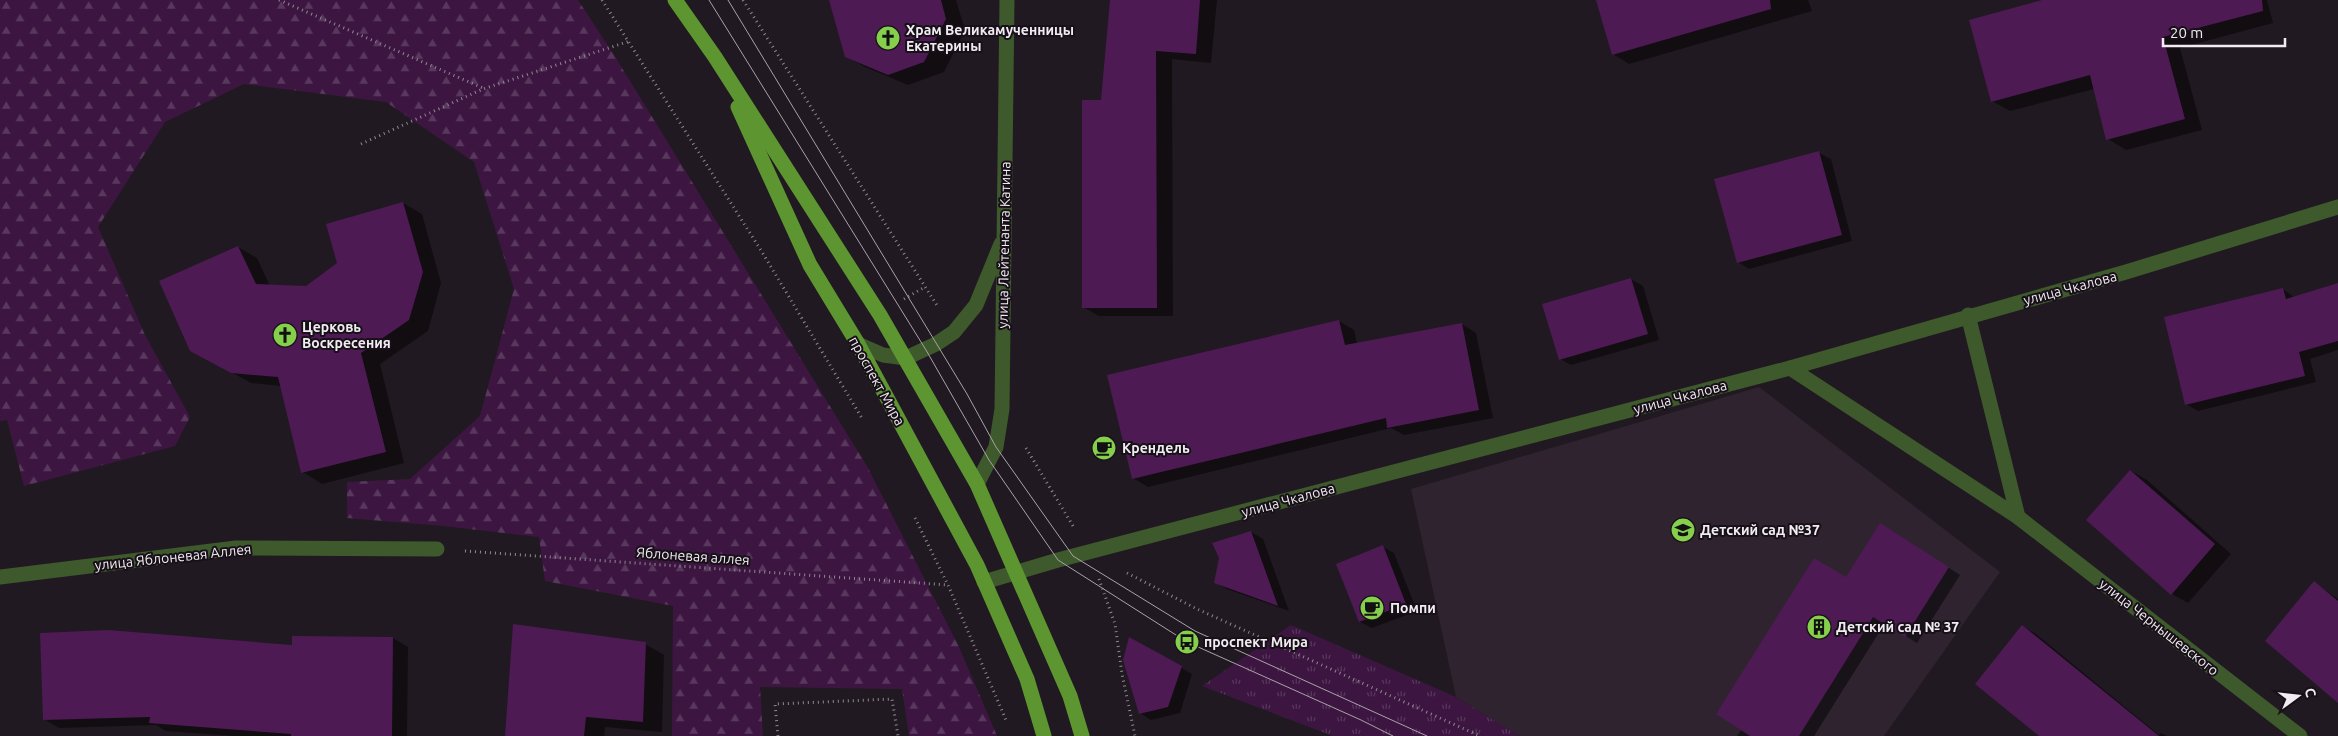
<svg xmlns="http://www.w3.org/2000/svg" width="2338" height="736" font-family="Ubuntu,sans-serif">
	<style>
		.built { fill: #2e232f }
		.grass { fill: url(#grass-tufts) }
		.forest { fill: url(#forest-firs) }
		.shadow { fill: #0007 }
		.building { fill: #4e1a54 }
		.lines { fill: none; stroke-linecap: round; stroke-linejoin: round }
		.path { stroke: #8f8990; stroke-width: 3; stroke-dasharray: 1 4; stroke-linecap: butt }
		.minor { stroke: #3e592b; stroke-width: 15 }
		.major { stroke: #5d9630; stroke-width: 15 }
		.tram { stroke: #a9a3a9; stroke-width: 1 }
		.labels { text-anchor: middle; stroke-width: 4; stroke-linejoin: round; paint-order: stroke }
		.poi-label { font-size: 14px; font-weight: bold; fill: #f1ecf1; stroke: #171018; text-anchor: start }
		.street-label { font-size: 14px; fill: #f1ecf1; stroke: #171018 }
	</style>
	<defs>
		<pattern id="grass-tufts" width="24" height="20" patternUnits="userSpaceOnUse" patternTransform="scale(1.25)"><rect width="24" height="20" fill="#3c1641"/><path d="M3 7l-1-3M5 7V3M7 7l1-3M15 17l-1-3M17 17v-4M19 17l1-3" fill="none" stroke="#59385d"/></pattern>
		<pattern id="forest-firs" width="22" height="20" patternUnits="userSpaceOnUse" patternTransform="scale(1.25)"><rect width="22" height="20" fill="#3c1641"/><path d="M5 1l3.5 6h-7zM16 11l3.5 6h-7z" fill="#59385d"/></pattern>
	</defs>
	<rect width="100%" height="100%" fill="#201921"/>
	<!-- built -->
	<polygon class="built" points="1759,387 2000,572 1884,736 1519,736 1456,697 1411,489"/>
	<!-- grass -->
	<polygon class="grass" points="1291,625 1456,697 1519,736 1333,736 1202,686"/>
	<!-- forest -->
	<polygon class="forest" points="0,0 578,0 614,55 868,468 959,647 997,736 909,736 902,689 760,687 763,736 672,736 673,606 545,581 539,537 443,526 347,518 347,482 410,479 480,416 514,289 474,162 386,102 244,84 165,122 98,227 145,335 190,417 175,446 24,486 7,420 0,421"/>
	<!-- shadow -->
	<g class="shadow">
		<polygon points="830,0 956,0 965,30 944,72 908,85 865,67 846,56"/>
		<polygon points="1111,0 1217,0 1211,63 1172,59 1173,316 1099,316 1083,307"/>
		<polygon points="1599,0 1808,0 1812,11 1629,64 1613,54"/>
		<polygon points="2047,0 2267,0 2273,23 2180,48 2202,130 2126,150 2108,139 2094,89 2010,111 1992,101"/>
		<polygon points="1819,153 1831,159 1852,241 1749,269 1738,262"/>
		<polygon points="403,203 422,214 441,283 428,331 380,364 404,463 322,484 303,472 281,386 251,383 211,361 238,247 257,258 270,286 306,287 338,263"/>
		<polygon points="1631,279 1643,286 1659,340 1571,365 1560,359"/>
		<polygon points="2338,285 2338,350 2310,359 2316,382 2198,411 2186,404 2283,289 2295,298"/>
		<polygon points="1339,321 1354,330 1357,344 1462,324 1476,333 1493,418 1404,435 1391,428 1148,487 1133,478"/>
		<polygon points="2131,471 2147,480 2231,554 2188,603 2172,594"/>
		<polygon points="1892,531 1960,575 1917,643 1885,623 1814,736 1737,736 1846,579"/>
		<polygon points="1251,532 1263,539 1289,611 1227,589 1215,582 1220,558"/>
		<polygon points="1383,547 1394,553 1417,611 1372,628 1360,622"/>
		<polygon points="2315,583 2338,599 2338,701"/>
		<polygon points="2023,627 2036,634 2159,735 2161,733 2167,736 2041,736"/>
		<polygon points="393,638 408,647 407,736 234,736 166,731 156,725 59,728 44,719 293,646"/>
		<polygon points="1130,638 1192,674 1180,713 1151,720 1140,713"/>
		<polygon points="645,644 664,655 662,732 605,727 604,736 507,736"/>
	</g>
	<!-- building -->
	<g class="building">
		<polygon points="829,0 941,0 946,19 924,62 888,75 845,57"/>
		<polygon points="1110,0 1200,0 1196,54 1156,51 1157,308 1082,308 1082,100 1101,100"/>
		<polygon points="1596,0 1770,0 1771,9 1612,55"/>
		<polygon points="2042,0 2262,0 2263,11 2163,37 2185,119 2106,140 2090,75 1991,102 1969,20"/>
		<polygon points="1819,151 1842,235 1737,263 1714,179"/>
		<polygon points="403,202 423,272 409,320 361,353 386,452 301,473 278,377 231,373 190,351 159,281 238,246 256,284 306,286 337,263 326,224"/>
		<polygon points="1631,278 1648,334 1559,360 1542,304"/>
		<polygon points="2338,283 2338,341 2299,352 2305,376 2185,405 2164,317 2283,288 2286,299"/>
		<polygon points="1339,320 1345,345 1462,323 1479,410 1387,428 1386,418 1132,479 1107,375"/>
		<polygon points="2130,470 2215,544 2171,595 2086,520"/>
		<polygon points="1880,523 1949,567 1905,637 1873,617 1799,736 1750,736 1716,714 1814,558 1846,577"/>
		<polygon points="1251,531 1278,606 1214,583 1219,558 1212,543"/>
		<polygon points="1383,545 1406,604 1359,622 1336,564"/>
		<polygon points="2314,581 2338,601 2338,703 2265,641"/>
		<polygon points="513,624 646,642 643,722 586,717 584,736 505,736"/>
		<polygon points="2022,625 2159,736 2039,736 1975,684"/>
		<polygon points="108,630 292,645 292,636 393,637 392,736 291,736 291,734 149,723 150,717 43,720 40,633"/>
		<polygon points="1129,637 1182,666 1168,707 1139,714 1123,660"/>
	</g>
	<g class="lines">
		<!-- path -->
		<g class="path">
			<polyline points="279,0 483,88"/>
			<polyline points="602,0 762,252 863,420"/>
			<polyline points="743,0 938,307"/>
			<polyline points="361,144 483,89 630,41"/>
			<polyline points="904,299 925,287"/>
			<polyline points="1026,448 1073,526"/>
			<polyline points="915,518 948,585 1006,720"/>
			<polyline points="465,551 948,585"/>
			<polyline points="1127,573 1197,609 1480,736"/>
			<polyline points="1099,579 1115,624 1122,674 1135,736"/>
			<polyline points="778,736 775,704 892,699 898,736"/>
		</g>
		<!-- minor -->
		<g class="minor">
			<polyline points="1968,315 2018,517"/>
			<polyline points="858,344 883,355 906,358 936,344 954,332 976,305 1001,244"/>
			<polyline points="1790,368 2018,517 2300,736"/>
			<polyline points="977,484 996,447 1002,409 1007,0"/>
			<polyline points="0,577 236,548 437,549"/>
			<polyline points="984,582 1058,560 1790,368 2126,272 2338,207"/>
		</g>
		<!-- major -->
		<g class="major">
			<polyline points="675,0 715,57 880,315 977,484 1070,696 1082,736"/>
			<polyline points="738,107 810,265 858,344 977,565 1027,679 1044,736"/>
		</g>
		<!-- tram -->
		<g class="tram">
			<polyline points="709,0 926,350 989,460 1058,560 1187,642 1361,720 1393,736"/>
			<polyline points="728,0 967,394 996,447 1073,556 1195,631 1427,736"/>
		</g>
	</g>
	<!-- icons -->
	<defs>
		<symbol id="church-disc" viewBox="-11 -11 22 22"><circle r="9.5" fill="#85cf4c" stroke="#171018"/><path d="M-1.2-6h2.4v3.5h3.3v2.4h-3.3V6h-2.4V-.1h-3.3v-2.4h3.3Z" fill="#111"/></symbol>
		<symbol id="cafe-disc" viewBox="-11 -11 22 22"><circle r="9.5" fill="#85cf4c" stroke="#171018"/><path d="M-5.5-4.5H6V0H3Q3 3.5 0 3.5H-2.5Q-5.5 3.5-5.5 0ZM3-3.2v2h1.7v-2ZM-6 4.5H4V6H-6Z" fill="#111"/></symbol>
		<symbol id="school-disc" viewBox="-11 -11 22 22"><circle r="9.5" fill="#85cf4c" stroke="#171018"/><path d="M0-5L7-2L0 1L-7-2ZM-4 1L0 2.5L4 1V4Q0 6-4 4Z" fill="#111"/></symbol>
		<symbol id="building-disc" viewBox="-11 -11 22 22"><circle r="9.5" fill="#85cf4c" stroke="#171018"/><path d="M-4-6H4V6H1V3H-1V6H-4ZM-2.5-4.3h1.7v1.8h-1.7ZM.8-4.3h1.7v1.8H.8ZM-2.5-1h1.7V.8h-1.7ZM.8-1h1.7V.8H.8Z" fill="#111"/></symbol>
		<symbol id="bus-disc" viewBox="-11 -11 22 22"><circle r="9.5" fill="#85cf4c" stroke="#171018"/><path d="M-5-6H5V4H4V6H2V4H-2V6H-4V4H-5ZM-3.5-4V0h7V-4ZM-3.5 1.2v1.5H-2V1.2ZM2 1.2v1.5H3.5V1.2Z" fill="#111"/></symbol>
	</defs>
	<g fill-rule="evenodd">
		<use href="#church-disc" x="874" y="24" width="28" height="28"/>
		<use href="#church-disc" x="271" y="321" width="28" height="28"/>
		<use href="#cafe-disc" x="1090" y="434" width="28" height="28"/>
		<use href="#school-disc" x="1669" y="516" width="28" height="28"/>
		<use href="#cafe-disc" x="1358" y="594" width="28" height="28"/>
		<use href="#building-disc" x="1805" y="613" width="28" height="28"/>
		<use href="#bus-disc" x="1173" y="628" width="28" height="28"/>
	</g>
	<g class="labels">
		<!-- poi labels -->
		<g class="poi-label">
			<text x="906" y="35">Храм Великамученницы<tspan x="906" dy="16">Екатерины</tspan></text>
			<text x="302" y="332">Церковь<tspan x="302" dy="16">Воскресения</tspan></text>
			<text x="1122" y="453">Крендель</text>
			<text x="1700" y="535">Детский сад №37</text>
			<text x="1390" y="613">Помпи</text>
			<text x="1836" y="632">Детский сад № 37</text>
			<text x="1204" y="647">проспект Мира</text>
		</g>
		<!-- street labels -->
		<g class="street-label">
			<text transform="translate(1004 245) rotate(-89)" y="5">улица Лейтенанта Катина</text>
			<text transform="translate(2070 288) rotate(-15)" y="5">улица Чкалова</text>
			<text transform="translate(877 381) rotate(61)" y="5">проспект Мира</text>
			<text transform="translate(1680 397) rotate(-15)" y="5">улица Чкалова</text>
			<text transform="translate(1288 500) rotate(-15)" y="5">улица Чкалова</text>
			<text transform="translate(693 556) rotate(4)" y="5">Яблоневая аллея</text>
			<text transform="translate(173 557) rotate(-6)" y="5">улица Яблоневая Аллея</text>
			<text transform="translate(2159 627) rotate(38)" y="5">улица Чернышевского</text>
		</g>
	</g>
	<!-- north arrow -->
	<g transform="translate(2298 696) rotate(75)" stroke="#171018" stroke-width="4" paint-order="stroke">
	<path d="M0-4L9 19L0 12L-9 19Z" fill="#f1ecf1"/>
	<text y="-8" font-size="14" font-weight="bold" text-anchor="middle" fill="#f1ecf1">С</text>
	</g>
	<!-- scale -->
	<path d="M2163 38v8h122v-8" fill="none" stroke="#f1ecf1" stroke-width="2.5"/>
	<text x="2170" y="38" font-size="15" fill="#f1ecf1" stroke="#171018" stroke-width="4" paint-order="stroke">20 m</text>
</svg>
